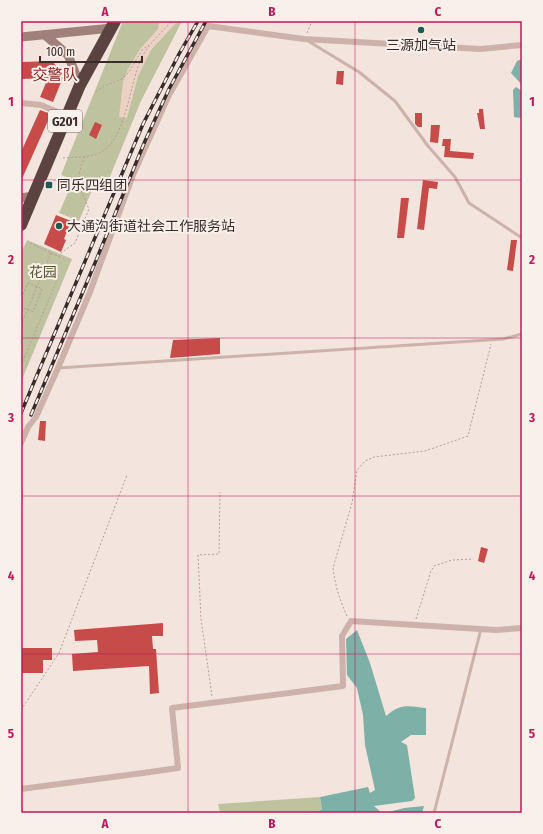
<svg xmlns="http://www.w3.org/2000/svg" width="543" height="834" font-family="'Fira Sans Condensed','Noto Sans SC',sans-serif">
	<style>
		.green { fill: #bec29e }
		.plaza { fill: #ebd2c5 }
		.water { fill: #7db0a7 }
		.building { fill: #c74b48 }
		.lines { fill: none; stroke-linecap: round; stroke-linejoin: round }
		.path { stroke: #b79b94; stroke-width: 1; stroke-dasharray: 2 2; stroke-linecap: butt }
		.lane { stroke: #ccb2aa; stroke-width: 3 }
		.street { stroke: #ccb2aa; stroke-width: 6 }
		.secondary { stroke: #9f807b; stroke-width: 9 }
		.highway { stroke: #5a4340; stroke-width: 12 }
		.rail-casing { stroke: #392b29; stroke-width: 3.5 }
		.rail { stroke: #faf0eb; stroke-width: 2; stroke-dasharray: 6; stroke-linecap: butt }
		.grid { fill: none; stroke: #c2185b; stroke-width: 1; stroke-opacity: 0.55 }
		.poi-dot { fill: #1e5b52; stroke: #faf0eb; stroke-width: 1.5 }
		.labels { text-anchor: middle; stroke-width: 4; stroke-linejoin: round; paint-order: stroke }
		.shield { fill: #faf0eb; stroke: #736663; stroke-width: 1 }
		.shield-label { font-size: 13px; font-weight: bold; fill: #392b29 }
		.poi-label { font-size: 14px; fill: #392b29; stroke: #faf0eb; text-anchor: start }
		.park-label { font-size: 14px; fill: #51572d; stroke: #faf0eb }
		.neighbourhood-label { font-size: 15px; fill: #892321; stroke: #faf0eb }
		.neatline { fill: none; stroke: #c2185b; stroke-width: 1.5 }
		.grid-label { font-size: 13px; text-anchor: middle; font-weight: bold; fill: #c2185b }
	</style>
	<rect width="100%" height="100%" fill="#f3e5de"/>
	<!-- green -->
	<g class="green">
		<polygon points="123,21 182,21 141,101 104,191 61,175"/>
		<polygon points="73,181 92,190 79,221 59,213"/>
		<polygon points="27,240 72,259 21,382 21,253"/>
		<polygon points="320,797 322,809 316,813 220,813 218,804"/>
	</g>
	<!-- plaza -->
	<polygon class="plaza" points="153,21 178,21 151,50 138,76 127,118 119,117 123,82 128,69 140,49 158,29 159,23"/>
	<!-- water -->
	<g class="water">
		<polygon points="522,59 522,85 511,73 517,61"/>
		<polygon points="516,87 522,91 521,118 514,117 513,90"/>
		<path d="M357,630L370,663L386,716C401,703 407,706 426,708V735H411L401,742L407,745L415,798L412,801L374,806L382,813H316L322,809L320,797L368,787L370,793L375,790L365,745L363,715L357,688L347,675L346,639Z"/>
		<polygon points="424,806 422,813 385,813 404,808"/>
	</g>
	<!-- building -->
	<g class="building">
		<polygon points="52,61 64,75 53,102 40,97 48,78 21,79 21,62"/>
		<polygon points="337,71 344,71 343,85 336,84"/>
		<polygon points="479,109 483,109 485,129 480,129 477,113 479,113"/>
		<polygon points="40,110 51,114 21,181 21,152"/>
		<polygon points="415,113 422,113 422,127 418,127 415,124"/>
		<polygon points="95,122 102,125 96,139 89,135"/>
		<polygon points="431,125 440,125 438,143 430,142"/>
		<polygon points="443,139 451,139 450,151 474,153 473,159 444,157 445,146 442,146"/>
		<polygon points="423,180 438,182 437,189 429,188 424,230 417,229"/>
		<polygon points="401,198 409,198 404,238 397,238"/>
		<polygon points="56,215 71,221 64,239 66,240 61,252 44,244"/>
		<polygon points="511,240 517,240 513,271 507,270"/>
		<polygon points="220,338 220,354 170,358 173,340"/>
		<polygon points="40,421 46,421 45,441 38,440"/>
		<polygon points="481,547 488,549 484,563 478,561"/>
		<polygon points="163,623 163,636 152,636 153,649 156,649 159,693 150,694 149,666 73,671 72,654 98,652 97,640 75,641 74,630"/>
		<polygon points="21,648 52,648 52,660 43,660 43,673 21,673"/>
	</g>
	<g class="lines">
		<!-- path -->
		<g class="path">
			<polyline points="307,33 312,21"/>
			<polyline points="96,92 104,86 122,79 129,72 142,50 149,45"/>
			<path d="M63,158C74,157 86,158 97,154C126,144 129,85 141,59C148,44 161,33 172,21"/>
			<polyline points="30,243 64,259"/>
			<polyline points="59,257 61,253 75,243 89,209 78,183 81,165 85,157"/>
			<polyline points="21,298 28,283 42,289 33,312 21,307"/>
			<polyline points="21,325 51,253"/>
			<polyline points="21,365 59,276 42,274"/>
			<path d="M347,616C340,601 335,585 333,568L352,503L357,470L365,461L374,457L425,451L468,436L491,344"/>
			<polyline points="416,619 431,571 434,566 452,560 473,559"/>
			<polyline points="212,696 201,619 198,555 219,554 220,492"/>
			<polyline points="21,710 59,653 127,475"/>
		</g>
		<!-- lane -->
		<g class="lane">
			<polyline points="308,41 359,72 395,101 428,146 455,177 469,203 522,238"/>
			<polyline points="58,368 503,339 522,334"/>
			<polyline points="434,813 481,629"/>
		</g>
		<!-- street -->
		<g class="street">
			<polyline points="21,103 41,105 67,116"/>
			<polyline points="21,443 28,427 36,417 58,368 90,292 133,175 168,97 208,26 304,39 480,49 522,45"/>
			<polyline points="21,789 143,773 178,768 172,708 343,686 342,636 351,621 496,630 522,628"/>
		</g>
		<!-- secondary -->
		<g class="secondary">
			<polyline points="45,35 68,55 80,85"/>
			<polyline points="21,37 112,28"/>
			<polyline points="21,198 33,196"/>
		</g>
		<!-- highway -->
		<polyline class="highway" points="21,225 80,85 115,21"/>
		<defs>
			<g id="rail">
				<polyline points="21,413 143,124 179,54 198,21"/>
				<polyline points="31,415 95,263 145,141 169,89 206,21"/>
			</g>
		</defs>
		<!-- rail casing -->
		<use href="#rail" class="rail-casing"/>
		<!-- rail -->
		<use href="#rail" class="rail"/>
	</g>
	<!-- grid -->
	<path class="grid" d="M188,21V813M355,21V813M21,180H522M21,338H522M21,496H522M21,654H522"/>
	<!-- markers -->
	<g class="poi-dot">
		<circle cx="421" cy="30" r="4"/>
		<rect x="45" y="181" width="8" height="8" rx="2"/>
		<circle cx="59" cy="226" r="4"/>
	</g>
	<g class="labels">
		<!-- shield labels -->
		<rect class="shield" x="48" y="110" width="34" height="22" rx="3"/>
		<g class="shield-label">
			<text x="65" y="126">G201</text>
		</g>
		<!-- poi labels -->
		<g class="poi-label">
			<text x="421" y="50" text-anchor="middle">三源加气站</text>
			<text x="57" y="190">同乐四组团</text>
			<text x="67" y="231">大通沟街道社会工作服务站</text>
		</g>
		<!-- park labels -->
		<g class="park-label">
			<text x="43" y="277">花园</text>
		</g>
		<!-- neighbourhood labels -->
		<g class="neighbourhood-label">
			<text x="55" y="80">交警队</text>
		</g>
	</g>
	<!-- border -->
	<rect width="543" height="834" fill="none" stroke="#faf0eb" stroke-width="44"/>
	<!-- scale -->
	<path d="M40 56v6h102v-6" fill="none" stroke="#392b29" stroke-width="2"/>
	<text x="46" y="56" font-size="12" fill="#392b29" stroke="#faf0eb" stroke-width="3" paint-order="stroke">100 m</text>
	<rect x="22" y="22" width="499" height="790" class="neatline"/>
	<g class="grid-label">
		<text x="105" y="16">A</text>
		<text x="272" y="16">B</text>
		<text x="438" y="16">C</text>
		<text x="11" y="106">1</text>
		<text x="532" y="106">1</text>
		<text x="11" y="264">2</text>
		<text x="532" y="264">2</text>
		<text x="11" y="422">3</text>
		<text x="532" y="422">3</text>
		<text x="11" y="580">4</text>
		<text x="532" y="580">4</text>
		<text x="11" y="738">5</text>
		<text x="532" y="738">5</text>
		<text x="105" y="828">A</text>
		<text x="272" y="828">B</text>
		<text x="438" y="828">C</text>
	</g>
</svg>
